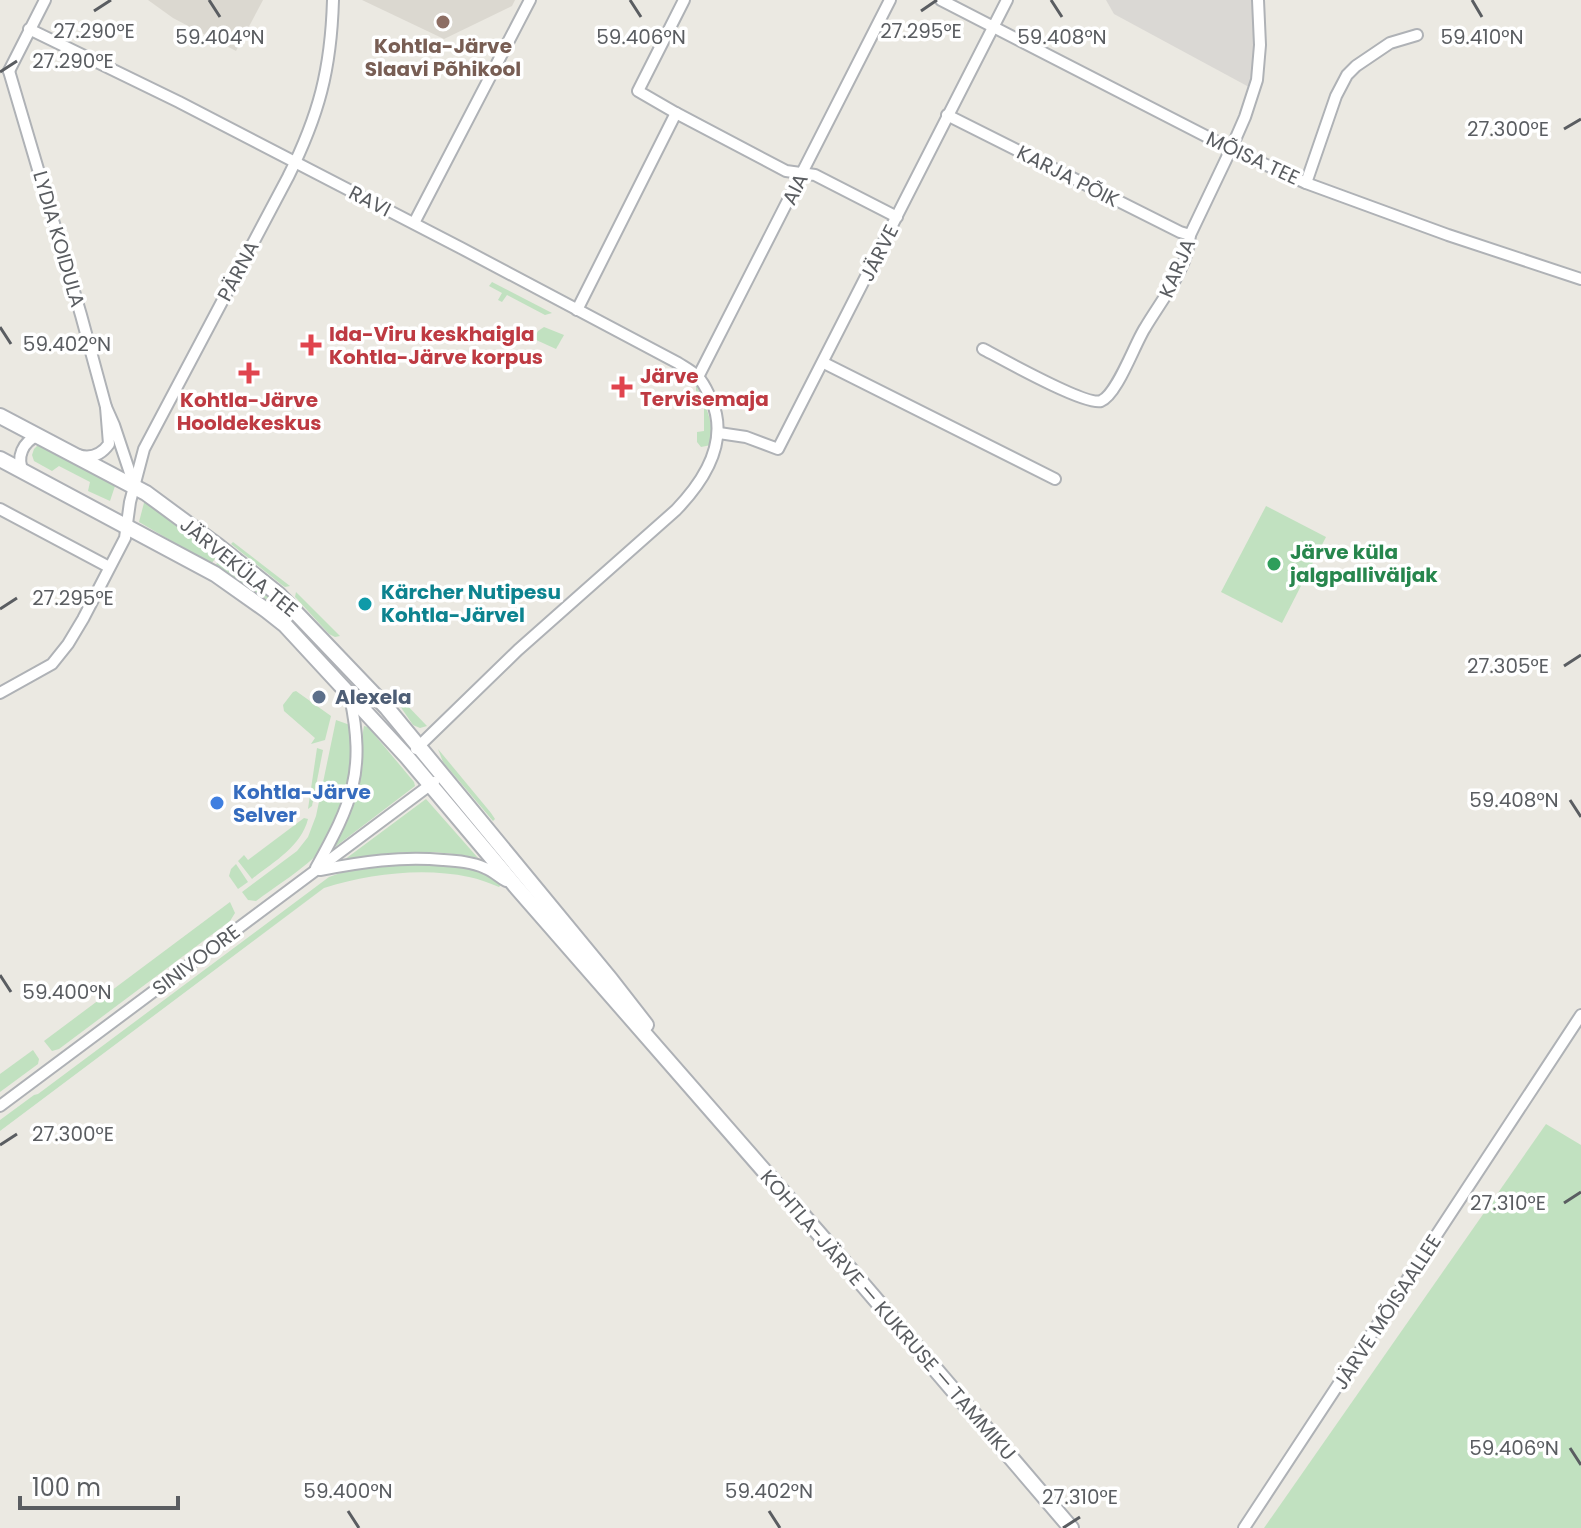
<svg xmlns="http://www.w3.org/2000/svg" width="1581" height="1528" font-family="Poppins,sans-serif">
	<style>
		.industrial { fill: #dad8d4 }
		.education { fill: #dbd8d0 }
		.green { fill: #c1e1c0 }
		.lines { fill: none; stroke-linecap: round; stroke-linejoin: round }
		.street-casing { stroke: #afb2b6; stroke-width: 14 }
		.secondary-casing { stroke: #aeb1b6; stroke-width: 18 }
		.street { stroke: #fff; stroke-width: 10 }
		.secondary { stroke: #fff; stroke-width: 14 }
		.ticks { fill: none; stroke: #5a5d61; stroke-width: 3 }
		.education-dot { fill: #8d6e63; stroke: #fff; stroke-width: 3 }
		.health-dot { fill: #e0444e; stroke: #fff; stroke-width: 3 }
		.leisure-dot { fill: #2e9e5b; stroke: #fff; stroke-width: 3 }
		.culture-dot { fill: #0f9aa8; stroke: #fff; stroke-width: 3 }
		.service-dot { fill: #5c6f8a; stroke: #fff; stroke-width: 3 }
		.shop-dot { fill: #3f7fe0; stroke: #fff; stroke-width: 3 }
		.labels { text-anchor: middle; stroke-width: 7; stroke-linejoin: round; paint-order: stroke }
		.education-label { font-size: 20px; font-weight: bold; fill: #785e54; stroke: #fff }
		.street-label { font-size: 20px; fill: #5a5d61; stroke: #fff }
		.health-label { font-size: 20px; font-weight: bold; fill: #be3a42; stroke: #fff; text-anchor: start }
		.leisure-label { font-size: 20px; font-weight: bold; fill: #27864d; stroke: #fff; text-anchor: start }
		.culture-label { font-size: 20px; font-weight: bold; fill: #0d838f; stroke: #fff; text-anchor: start }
		.service-label { font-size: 20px; font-weight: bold; fill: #4e5e75; stroke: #fff; text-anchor: start }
		.shop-label { font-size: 20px; font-weight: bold; fill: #366cbe; stroke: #fff; text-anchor: start }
		.ticks-label { font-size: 20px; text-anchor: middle; fill: #5a5d61; stroke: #fff; stroke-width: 7; stroke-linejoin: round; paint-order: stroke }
	</style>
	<rect width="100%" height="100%" fill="#ebe9e2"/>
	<!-- industrial -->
	<polygon class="industrial" points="1106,0 1251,0 1256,43 1249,87 1114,14"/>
	<!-- education -->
	<g class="education">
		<polygon points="148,0 263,0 236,51 173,18"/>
		<polygon points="362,0 515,0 512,6 444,39"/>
	</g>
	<!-- green -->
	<g class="green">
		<polygon points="492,282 552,313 545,315 507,295 502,302 498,300 502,293 489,286"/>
		<polygon points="544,327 564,335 556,349 534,339 538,331"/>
		<path d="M696,385C705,402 715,426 711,445L701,447L697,442V432L704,431V403H700L696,399Z"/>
		<polygon points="38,445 45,445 116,483 110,501 88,491 90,482 59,466 52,471 34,461 32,455 34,449"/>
		<polygon points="145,499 219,554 211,564 139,522"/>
		<polygon points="1266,506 1326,537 1282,623 1221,592"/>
		<polygon points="233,542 290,586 285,587 282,585 231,544"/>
		<polygon points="222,556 271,596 270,598 266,599 215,566"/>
		<polygon points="296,592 340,636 335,637 329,634 297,599 295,597"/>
		<polygon points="296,691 331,716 325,740 311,744 315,738 284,711 283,705 293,692"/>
		<polygon points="400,699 402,700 427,726 420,728 413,725 398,703"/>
		<path d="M336,720L350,725C354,762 349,788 334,823C330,832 326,843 320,851C308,866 272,889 256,901L248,900L242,892L297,851L308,837L316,816Z"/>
		<path d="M364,726L368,727L414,782L415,786L335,847C347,822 358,797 362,770C364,755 361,739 364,726Z"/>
		<polygon points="317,748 323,750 312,806 308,809"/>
		<polygon points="438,749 491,813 495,819 493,821 443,762"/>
		<path d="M426,799L478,858C432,848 389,852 344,860Z"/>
		<path d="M304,818L308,819C301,847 273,862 252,879L238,861L244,855L248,860Z"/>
		<path d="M407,863C436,864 481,859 501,885L499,887C489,883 479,879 469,877C422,867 369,874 324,888L0,1131V1120L34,1095L38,1094L329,877L349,870Z"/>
		<polygon points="236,864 248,882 238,889 229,876 231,869"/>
		<polygon points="230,902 235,913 230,921 59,1049 52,1051 44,1041"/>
		<polygon points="33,1050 39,1059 38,1064 0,1092 0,1074"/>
		<polygon points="1546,1124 1581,1145 1581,1528 1264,1528"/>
	</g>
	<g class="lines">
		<defs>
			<g id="street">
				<polyline points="684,0 638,91 676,113 786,171 815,175 897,217"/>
				<polyline points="941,0 1231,149 1306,183 1448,235 1581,279"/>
				<path d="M29,29L179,102L461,248L678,363C684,367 692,371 698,377C704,383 707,391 711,399C730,441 705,480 676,510L518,650L416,749"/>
				<polyline points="9,71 81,315 106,407"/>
				<polyline points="9,71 45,0"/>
				<polyline points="947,115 1180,232 1190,235"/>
				<polyline points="1306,183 1336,96 1347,75 1356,66 1390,43 1417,35"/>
				<polyline points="414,223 530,0"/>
				<polyline points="577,310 676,113"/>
				<path d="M983,349C1002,359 1086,406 1101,401C1117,395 1135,343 1145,328C1162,299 1188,269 1190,235L1231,149L1245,117L1257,80L1260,45L1258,0"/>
				<polyline points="824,363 1055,479"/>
				<polyline points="698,377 890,0"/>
				<polyline points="719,433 746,437 778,449 1007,0"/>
				<path d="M78,455C91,459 101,455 109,444L106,407L114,425L134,485"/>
				<path d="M23,471C16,457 23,442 37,436"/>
				<polyline points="0,509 109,567"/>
				<path d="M0,693L52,664L68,644L83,619L125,538L130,502L144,449L288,177C319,115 331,69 333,0"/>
				<path d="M316,868C352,803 366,772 350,697"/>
				<path d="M320,870C362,862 401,856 443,860C457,861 472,862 485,868C493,871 499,877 506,881"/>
				<polyline points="0,1106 434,782"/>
				<polyline points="1244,1528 1581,1015"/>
			</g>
			<g id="secondary">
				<polyline points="0,416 146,493 218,546 278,594 387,708 611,980 646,1025"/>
				<polyline points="0,459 215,574 266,610 285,625 407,757 518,889 835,1252 1071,1528"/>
			</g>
		</defs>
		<!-- street casing -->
		<use href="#street" class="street-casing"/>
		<!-- secondary casing -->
		<use href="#secondary" class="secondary-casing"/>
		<!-- street -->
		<use href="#street" class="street"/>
		<!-- secondary -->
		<use href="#secondary" class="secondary"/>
	</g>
	<!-- ticks -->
	<path class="ticks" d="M209,0L220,17M630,0L641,17M1051,0L1062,17M1472,0L1482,17M94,11L111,0M921,11L937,0M0,72L17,61M1564,129L1581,119M0,327L11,344M0,609L17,598M1564,666L1581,655M1570,800L1581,817M0,975L11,992M0,1145L17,1134M1564,1203L1581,1192M1570,1448L1581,1465M348,1511L359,1528M769,1511L780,1528M1063,1528L1080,1517"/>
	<!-- markers -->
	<circle class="education-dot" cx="443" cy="22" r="8"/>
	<g class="health-dot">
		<path d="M307 333h8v8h8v8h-8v8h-8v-8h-8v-8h8z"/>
		<path d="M245 361h8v8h8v8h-8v8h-8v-8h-8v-8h8z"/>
		<path d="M618 375h8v8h8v8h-8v8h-8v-8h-8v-8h8z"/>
	</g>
	<circle class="leisure-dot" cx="1274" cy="564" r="8"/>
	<circle class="culture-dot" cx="365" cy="604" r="8"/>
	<circle class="service-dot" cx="319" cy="697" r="8"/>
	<circle class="shop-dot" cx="217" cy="803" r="8"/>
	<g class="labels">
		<!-- education labels -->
		<g class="education-label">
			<text x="443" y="53">Kohtla-Järve<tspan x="443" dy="23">Slaavi Põhikool</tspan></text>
		</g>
		<!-- street labels -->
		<g class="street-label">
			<text transform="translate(1253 158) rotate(25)" y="7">MÕISA TEE</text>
			<text transform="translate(1068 176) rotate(27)" y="7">KARJA PÕIK</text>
			<text transform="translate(795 189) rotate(-63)" y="7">AIA</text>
			<text transform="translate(370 201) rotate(27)" y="7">RAVI</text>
			<text transform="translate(59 239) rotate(74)" y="7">LYDIA KOIDULA</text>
			<text transform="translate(879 253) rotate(-63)" y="7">JÄRVE</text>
			<text transform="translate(1177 268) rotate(-67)" y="7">KARJA</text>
			<text transform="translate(238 271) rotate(-62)" y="7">PÄRNA</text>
			<text transform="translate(239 567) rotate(39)" y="7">JÄRVEKÜLA TEE</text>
			<text transform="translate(196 960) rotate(-37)" y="7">SINIVOORE</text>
			<text transform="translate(1387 1312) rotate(-57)" y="7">JÄRVE MÕISAALLEE</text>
			<text transform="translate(888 1315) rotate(49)" y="7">KOHTLA-JÄRVE — KUKRUSE — TAMMIKU</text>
		</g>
		<!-- health labels -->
		<g class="health-label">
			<text x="329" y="341">Ida-Viru keskhaigla<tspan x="329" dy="23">Kohtla-Järve korpus</tspan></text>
			<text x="640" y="383">Järve<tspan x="640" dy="23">Tervisemaja</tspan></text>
			<text x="249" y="407" text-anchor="middle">Kohtla-Järve<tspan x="249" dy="23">Hooldekeskus</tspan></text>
		</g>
		<!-- leisure labels -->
		<g class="leisure-label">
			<text x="1290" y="559">Järve küla<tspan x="1290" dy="23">jalgpalliväljak</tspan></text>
		</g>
		<!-- culture labels -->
		<g class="culture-label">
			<text x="381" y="599">Kärcher Nutipesu<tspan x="381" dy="23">Kohtla-Järvel</tspan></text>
		</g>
		<!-- service labels -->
		<g class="service-label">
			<text x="335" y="704">Alexela</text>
		</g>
		<!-- shop labels -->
		<g class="shop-label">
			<text x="233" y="799">Kohtla-Järve<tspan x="233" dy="23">Selver</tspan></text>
		</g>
	</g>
	<g class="ticks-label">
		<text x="94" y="38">27.290°E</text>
		<text x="921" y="38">27.295°E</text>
		<text x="1062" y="44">59.408°N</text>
		<text x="220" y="44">59.404°N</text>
		<text x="641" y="44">59.406°N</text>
		<text x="1482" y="44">59.410°N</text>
		<text x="73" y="68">27.290°E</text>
		<text x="1508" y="136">27.300°E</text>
		<text x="67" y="351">59.402°N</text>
		<text x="73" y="605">27.295°E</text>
		<text x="1508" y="673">27.305°E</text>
		<text x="1514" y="807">59.408°N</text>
		<text x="67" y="999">59.400°N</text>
		<text x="73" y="1141">27.300°E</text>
		<text x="1508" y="1210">27.310°E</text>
		<text x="1514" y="1455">59.406°N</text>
		<text x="348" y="1498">59.400°N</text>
		<text x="769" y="1498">59.402°N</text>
		<text x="1080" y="1504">27.310°E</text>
	</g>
	<!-- scale -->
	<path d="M20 1496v12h158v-12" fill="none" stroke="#5a5d61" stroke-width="4"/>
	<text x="32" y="1496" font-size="24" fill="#5a5d61" stroke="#ffffff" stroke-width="6" paint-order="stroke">100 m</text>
</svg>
